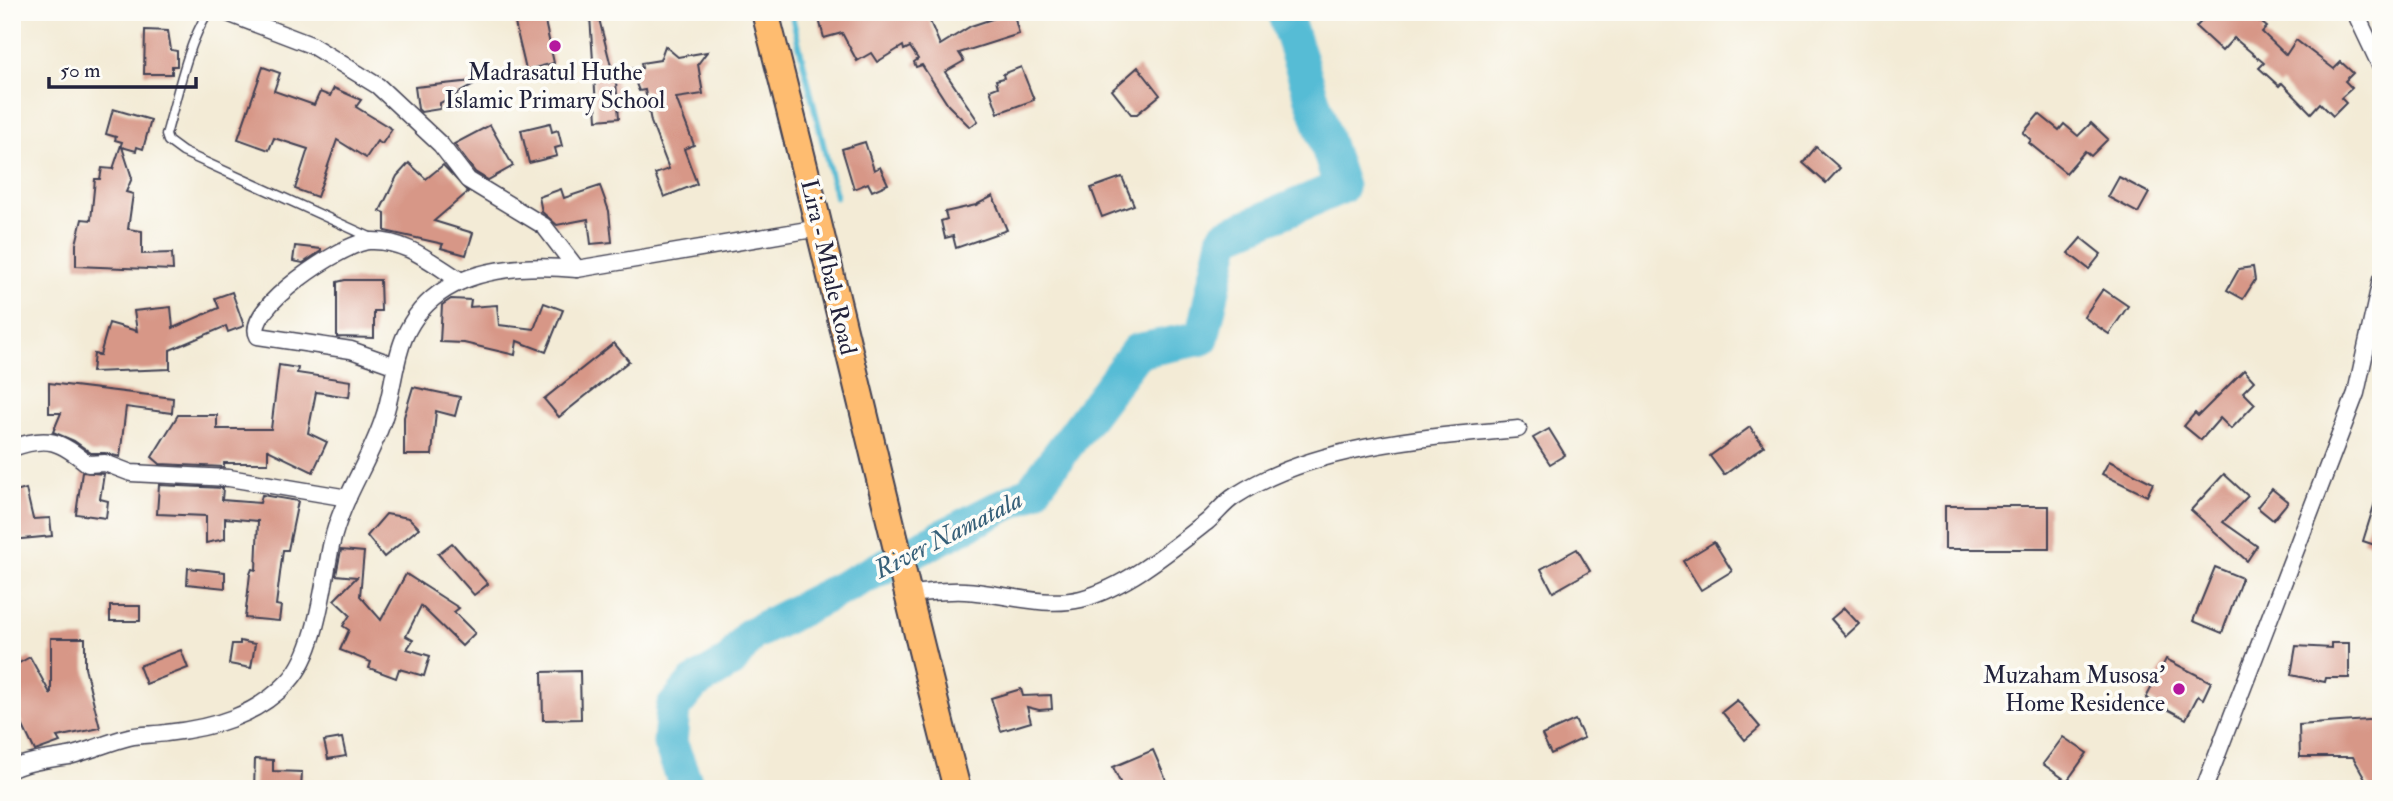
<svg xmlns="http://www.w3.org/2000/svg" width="2393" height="801" font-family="'IM FELL Double Pica',serif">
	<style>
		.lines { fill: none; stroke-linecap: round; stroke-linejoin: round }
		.stream { stroke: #57bcd5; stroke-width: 6 }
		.river { stroke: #57bcd5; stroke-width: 35 }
		.building { fill: #d79787 }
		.service-casing { stroke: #414052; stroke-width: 11 }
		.minor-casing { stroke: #414052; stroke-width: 19 }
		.primary-casing { stroke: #414052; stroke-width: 30 }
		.service { stroke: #fff; stroke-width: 8 }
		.minor { stroke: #fff; stroke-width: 16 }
		.primary { stroke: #febc70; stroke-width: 26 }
		.poi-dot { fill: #b5179e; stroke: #fdfcf7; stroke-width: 2.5 }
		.labels { text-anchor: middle; stroke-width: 7; stroke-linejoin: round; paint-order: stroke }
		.poi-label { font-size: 24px; fill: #22223b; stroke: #fdfcf7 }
		.street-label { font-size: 24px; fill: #22223b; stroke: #fdfcf7 }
		.water-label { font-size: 26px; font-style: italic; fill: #376079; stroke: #fdfcf7 }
	</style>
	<rect width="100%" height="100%" fill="#fdfcf7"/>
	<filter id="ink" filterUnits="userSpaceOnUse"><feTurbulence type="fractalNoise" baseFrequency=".0143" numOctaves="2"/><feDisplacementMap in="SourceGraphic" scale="14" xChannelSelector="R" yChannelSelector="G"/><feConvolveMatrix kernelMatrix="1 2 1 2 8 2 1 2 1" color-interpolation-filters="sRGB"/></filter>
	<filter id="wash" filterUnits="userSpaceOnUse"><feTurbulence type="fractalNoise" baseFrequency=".00686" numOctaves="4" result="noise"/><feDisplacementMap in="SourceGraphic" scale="28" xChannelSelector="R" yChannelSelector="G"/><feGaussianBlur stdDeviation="1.57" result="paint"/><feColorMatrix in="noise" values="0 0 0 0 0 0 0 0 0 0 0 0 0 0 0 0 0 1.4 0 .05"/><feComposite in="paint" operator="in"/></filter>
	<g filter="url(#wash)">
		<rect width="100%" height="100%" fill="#f3ebd6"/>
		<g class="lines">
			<!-- stream -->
			<polyline class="stream" points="791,12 836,197"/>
			<!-- river -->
			<polyline class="river" points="688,789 670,743 673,708 693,684 731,661 750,635 1032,491 1137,351 1202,338 1225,236 1341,187 1284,12"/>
		</g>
		<g id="blocks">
			<!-- building -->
			<g class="building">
				<polygon points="543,12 554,63 526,70 514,19"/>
				<polygon points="842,12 926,12 940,45 971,26 1013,12 1019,34 959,53 964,61 945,72 978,121 970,127 948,105 922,65 916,67 914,62 918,59 910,47 904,50 903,46 877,62 871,53 857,61 842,33 824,38 819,19"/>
				<polygon points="2210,12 2248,12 2267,27 2262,32 2286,55 2296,40 2334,69 2341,62 2353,73 2345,81 2352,88 2341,98 2346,103 2333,116 2320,103 2311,113 2282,83 2279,86 2259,68 2264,63 2234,38 2222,51 2196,27"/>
				<polygon points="598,15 612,70 615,70 619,118 597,120 590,16"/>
				<polygon points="145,30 168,31 171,50 177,51 177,66 172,66 172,74 144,74"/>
				<polygon points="665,46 678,57 707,52 698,64 703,94 676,98 694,145 684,149 697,184 664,197 655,174 669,169 651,122 645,90 639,91 630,69 642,68 641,63 660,60"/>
				<polygon points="263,67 280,73 274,91 314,105 320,92 330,96 334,88 361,100 356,107 392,129 382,144 377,141 366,158 337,140 317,197 295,189 308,149 274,138 269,150 238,139"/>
				<polygon points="1021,67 1034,100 998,113 990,90 998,87 996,80 1004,78 1003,74"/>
				<polygon points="1138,67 1160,95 1137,114 1131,114 1112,90"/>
				<polygon points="483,80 440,103 440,109 421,112 418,109 415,87"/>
				<polygon points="113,109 151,120 143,149 137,147 136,151 122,147 132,178 126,192 133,194 128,229 142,231 142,254 172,253 173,270 76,266 76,244 82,219 91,220 95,179 100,179 102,168 113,169 122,142 115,140 116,137 106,134"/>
				<polygon points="2039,114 2059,130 2064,124 2078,136 2091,123 2108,139 2091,156 2085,151 2066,173 2029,143 2031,140 2023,133"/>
				<polygon points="550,123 552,132 558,130 562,146 555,148 557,156 529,163 521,130"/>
				<polygon points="490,125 513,166 488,180 475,172 454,144"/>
				<polygon points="865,142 874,170 880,167 888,184 872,191 868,183 854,189 842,149"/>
				<polygon points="1816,147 1840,168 1826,183 1803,163"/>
				<polygon points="409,163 426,179 443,165 468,192 434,221 473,233 466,255 441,248 443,244 385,231 385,213 380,211 397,176"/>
				<polygon points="1122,177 1134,205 1102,217 1091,188"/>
				<polygon points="2119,177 2149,193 2138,213 2108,197"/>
				<polygon points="600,186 609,211 612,242 591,244 588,219 557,225 542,212 539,197 561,189 564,198"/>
				<polygon points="993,196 1007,230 956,248 953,236 945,238 941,221 947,219 945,212 976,205"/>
				<polygon points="2081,238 2101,254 2089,269 2068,253"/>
				<polygon points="295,246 321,249 321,251 303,263 293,261"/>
				<polygon points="2253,267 2255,280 2243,299 2227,290 2239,269"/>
				<polygon points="345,280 380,280 381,311 374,311 374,338 337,337 337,282"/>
				<polygon points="2103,289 2128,306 2109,334 2084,317"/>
				<polygon points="232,292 244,326 228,332 226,326 170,350 170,369 92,372 94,354 100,355 109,323 137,331 134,311 171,307 173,328 219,308 215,298"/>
				<polygon points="451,299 471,300 470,307 497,305 499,325 534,329 544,303 563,310 546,352 517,341 515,355 464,343 440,342 442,305"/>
				<polygon points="614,343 629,361 559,417 544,399"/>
				<polygon points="279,365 298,368 297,373 351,381 349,397 316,392 308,433 327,442 313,472 268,450 268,463 224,463 224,467 160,464 152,457 178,415 217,415 217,429 271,429"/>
				<polygon points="2244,370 2254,381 2243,392 2255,404 2231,429 2220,418 2201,440 2184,426 2195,413 2198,416"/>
				<polygon points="49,383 173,398 172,413 126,407 120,457 105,453 91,453 74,441 53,432 61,413 49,413"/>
				<polygon points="413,387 460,397 455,416 436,411 432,455 404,455 404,417"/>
				<polygon points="1750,427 1764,446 1724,475 1710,456"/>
				<polygon points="1549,429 1565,455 1550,464 1533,438"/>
				<polygon points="2109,461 2153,483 2147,496 2102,474"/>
				<polygon points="82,472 104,474 100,499 108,501 106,518 76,514"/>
				<polygon points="2224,474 2248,496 2223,522 2257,546 2247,561 2191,510"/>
				<polygon points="159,485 223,488 222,500 260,503 262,495 298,501 288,550 283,550 276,605 281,606 279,621 245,618 250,574 252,569 256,570 258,521 225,518 225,539 206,543 206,516 157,514"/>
				<polygon points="26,489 33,519 50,518 52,536 12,540 12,493"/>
				<polygon points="2272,489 2288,502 2273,520 2257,507"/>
				<polygon points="2377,496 2381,496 2381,547 2363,541"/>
				<rect x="1945" y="506" width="104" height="43"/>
				<polygon points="386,514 409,518 419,528 384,557 367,536"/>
				<polygon points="1714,542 1732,571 1701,590 1683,561"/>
				<polygon points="452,543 488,584 474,595 438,554"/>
				<polygon points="1577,549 1590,571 1553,592 1541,569"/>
				<polygon points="341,550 364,552 360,596 381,620 406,574 459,608 454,612 475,633 462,646 421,606 406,636 413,640 407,649 430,656 424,676 399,669 396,678 369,668 371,662 340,650 349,630 343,626 350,615 334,600 357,577 336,575"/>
				<polygon points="2215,567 2242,578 2222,633 2193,621"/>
				<polygon points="188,568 225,572 225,588 187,584"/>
				<rect x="110" y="606" width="30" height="15"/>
				<polygon points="1844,608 1859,624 1846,636 1831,619"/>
				<polygon points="51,638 85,638 85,668 100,728 57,737 60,742 35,751 19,718 12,722 12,667 30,657 51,695"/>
				<polygon points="240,641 255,644 251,668 229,664 232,644 240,644"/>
				<polygon points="2331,643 2349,643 2349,678 2326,678 2325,682 2291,675 2296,646 2331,648"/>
				<polygon points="181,650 188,668 146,684 139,666"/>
				<polygon points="2166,659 2211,682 2203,699 2198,696 2186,719 2146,698"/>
				<polygon points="580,671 581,719 543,720 542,672"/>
				<polygon points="1021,689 1023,696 1051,695 1052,709 1039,710 1027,707 1031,722 1001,731 991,698"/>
				<polygon points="1737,700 1760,727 1745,740 1722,712"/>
				<polygon points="2381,719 2381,789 2371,789 2353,757 2300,757 2299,725"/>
				<polygon points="1575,720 1584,738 1551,754 1542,735"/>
				<polygon points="2063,737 2087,753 2067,781 2043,764"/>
				<polygon points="342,738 346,756 328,759 324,741"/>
				<polygon points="1153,750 1170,789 1123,789 1113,767"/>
				<polygon points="255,759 273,760 273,771 302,772 301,789 254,789"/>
			</g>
		</g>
	</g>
	<g filter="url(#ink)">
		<use href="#blocks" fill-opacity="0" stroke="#414052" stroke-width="2"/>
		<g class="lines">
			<defs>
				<path id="service" d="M208,12C186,48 178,94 166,135L168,141L183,152L372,238"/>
				<g id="minor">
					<polyline points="225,12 311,45 378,86 441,145 468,180 544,226 577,269"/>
					<polyline points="2355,12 2381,67"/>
					<path d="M396,366L351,350L258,336C243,309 343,243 369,241C405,239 432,263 461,281"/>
					<path d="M12,448C48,435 60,441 88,464L105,463L131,473L229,478L348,498"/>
					<path d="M906,594C925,593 945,590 965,591C1002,593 1044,608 1081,599C1127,587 1171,550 1208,521C1217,513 1225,502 1235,496C1314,445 1427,437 1518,429"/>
					<path d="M12,769C29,761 50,759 69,756C89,751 109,742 129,737C141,734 154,735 166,733C213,728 256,716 289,681C317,651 323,585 331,546C342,497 368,465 383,420C393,393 393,364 404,338C433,269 513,263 577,269L819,228"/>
					<polyline points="2204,789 2356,393 2381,280"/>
				</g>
				<path id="primary" d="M765,12C832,270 890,531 957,789"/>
			</defs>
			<!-- service casing -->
			<use href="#service" class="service-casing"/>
			<!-- minor casing -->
			<use href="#minor" class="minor-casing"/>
			<!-- primary casing -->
			<use href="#primary" class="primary-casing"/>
			<!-- service -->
			<use href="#service" class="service"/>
			<!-- minor -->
			<use href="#minor" class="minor"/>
			<!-- primary -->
			<use href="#primary" class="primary"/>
		</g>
	</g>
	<!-- markers -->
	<g class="poi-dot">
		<circle cx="555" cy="46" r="7"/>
		<circle cx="2179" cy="689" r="7"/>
	</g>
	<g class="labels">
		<!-- poi labels -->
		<g class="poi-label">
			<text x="555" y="80">Madrasatul Huthe<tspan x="555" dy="28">Islamic Primary School</tspan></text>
			<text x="2165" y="683" text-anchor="end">Muzaham Musosa'<tspan x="2165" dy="28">Home Residence</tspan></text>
		</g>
		<!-- street labels -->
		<g class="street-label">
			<text transform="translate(829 267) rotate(77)" y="8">Lira - Mbale Road</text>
		</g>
		<!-- water labels -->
		<g class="water-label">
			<text transform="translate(948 534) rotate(-27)" y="9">River Namatala</text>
		</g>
	</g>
	<!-- margin -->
	<rect width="2393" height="801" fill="none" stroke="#fdfcf7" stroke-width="42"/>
	<!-- scale -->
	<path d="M49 77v10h147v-10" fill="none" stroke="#22223b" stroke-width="3.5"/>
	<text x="60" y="77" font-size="21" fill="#22223b" stroke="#fdfcf7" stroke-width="5" paint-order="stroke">50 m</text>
</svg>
